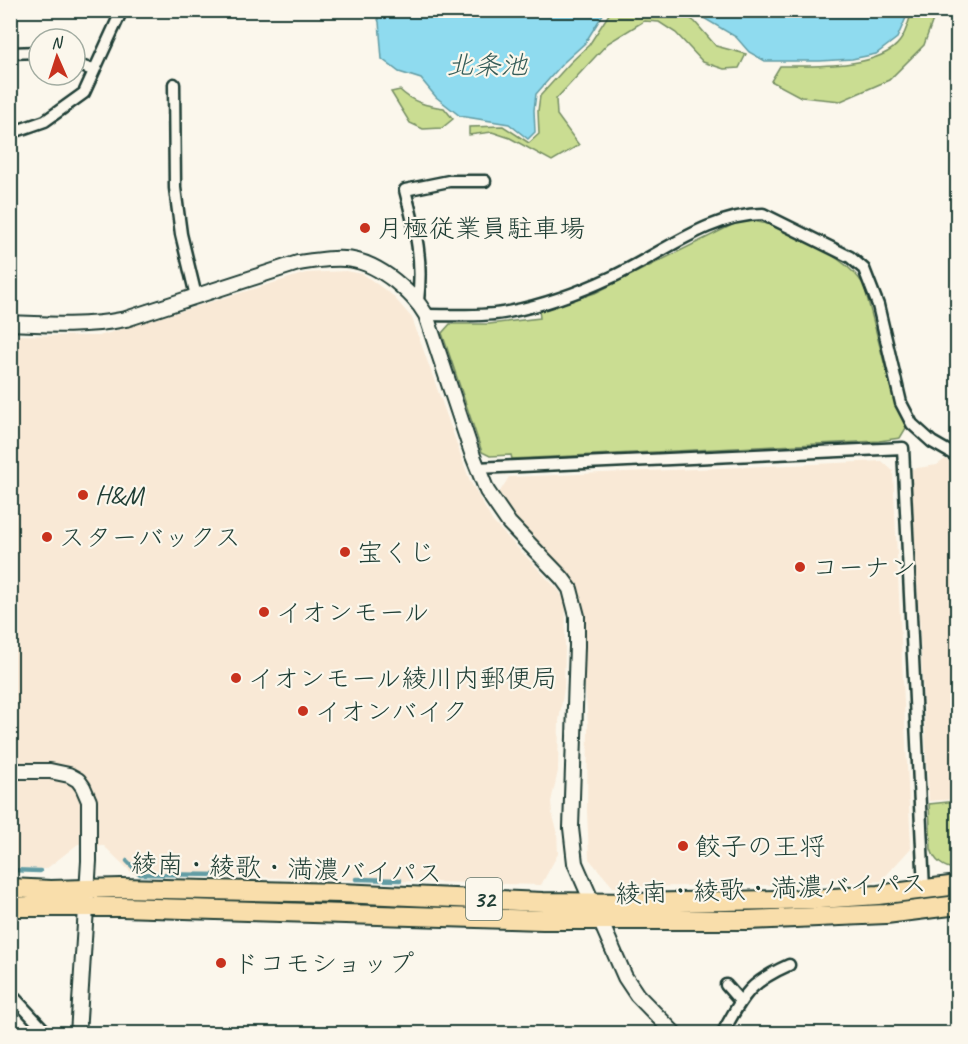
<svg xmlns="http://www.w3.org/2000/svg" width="968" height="1044" font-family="Caveat,'Klee One',sans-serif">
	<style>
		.built { fill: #f9e9d6 }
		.green { fill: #cadd92; stroke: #748d63; stroke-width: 1.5 }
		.water { fill: #8fdbef; stroke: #629ca4; stroke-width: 1.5 }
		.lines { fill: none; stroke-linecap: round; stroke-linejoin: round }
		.stream { stroke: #629ca4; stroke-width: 4.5 }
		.minor-casing { stroke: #1f3d34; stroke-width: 15 }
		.tertiary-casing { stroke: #1f3d34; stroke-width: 18 }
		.trunk-casing { stroke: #1f3d34; stroke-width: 22 }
		.minor { stroke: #fbf7ec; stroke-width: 10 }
		.tertiary { stroke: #fbf7ec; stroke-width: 14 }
		.trunk { stroke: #f9deab; stroke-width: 18 }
		.poi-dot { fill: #c8321e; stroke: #fbf7ec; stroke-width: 2 }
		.labels { text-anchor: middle; stroke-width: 4.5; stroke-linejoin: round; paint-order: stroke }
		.shield { fill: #fbf7ec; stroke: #61756b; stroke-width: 1.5 }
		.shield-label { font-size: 24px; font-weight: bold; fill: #1f3d34 }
		.poi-label { font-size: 26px; fill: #1f3d34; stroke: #fbf7ec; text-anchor: start }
		.street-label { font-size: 26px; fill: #1f3d34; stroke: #fbf7ec }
		.water-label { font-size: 27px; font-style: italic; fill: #355d59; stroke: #fbf7ec }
	</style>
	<rect width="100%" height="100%" fill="#fbf7ec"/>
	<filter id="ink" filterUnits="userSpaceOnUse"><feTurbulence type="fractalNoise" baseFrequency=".0167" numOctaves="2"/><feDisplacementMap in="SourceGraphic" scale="12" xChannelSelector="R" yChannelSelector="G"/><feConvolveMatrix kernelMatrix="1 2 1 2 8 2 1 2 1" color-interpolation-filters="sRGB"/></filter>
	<g filter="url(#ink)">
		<!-- built -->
		<g class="built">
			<polygon points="346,271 363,274 392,295 412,318 470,481 493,522 560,592 566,604 564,688 559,721 558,771 551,802 552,813 557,830 558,854 541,885 133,874 104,846 78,844 46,869 11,868 11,335 99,336 306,273"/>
			<polygon points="945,459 958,466 958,799 929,801 911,469 937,465"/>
			<polygon points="882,461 893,471 911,848 881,881 770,885 613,887 589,859 587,811 588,724 585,686 584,609 580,591 551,556 521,526 505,505 499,493 509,477"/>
		</g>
		<!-- green -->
		<g class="green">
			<polygon points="611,11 680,11 695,22 716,46 746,54 739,68 724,69 703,62 676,33 659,22 644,21 608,43 556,99 557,115 579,145 552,161 510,138 492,132 469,135 469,127 503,126 529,143 539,134 538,111 540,96 570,63 589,45"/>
			<path d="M912,11H936L924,45L889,80L841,101L801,97L771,81L780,66C812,66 880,69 900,41C906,33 909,20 912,11Z"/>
			<path d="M400,90C412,102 427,106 444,108L453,119L442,128L423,129L410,123L391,92Z"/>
			<path d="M753,221C779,225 834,252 852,271C857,275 860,280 864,285L892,393L906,428L900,438L879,441L512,459L511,455L490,456L482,452L442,333L450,324H489L540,318L539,310L595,293L736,223Z"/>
			<path d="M957,801L958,870H956C943,867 935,862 931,849L929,804Z"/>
		</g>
		<!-- water -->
		<g class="water">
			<polygon points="375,11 376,10 605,11 585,43 563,63 536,94 534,110 535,132 528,139 509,124 460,116 436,97 421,79 399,72 382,59 379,22"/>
			<polygon points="692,11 691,11 909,11 897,38 876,54 852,59 820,61 765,61 749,52 736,37"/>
		</g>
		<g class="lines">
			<!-- stream -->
			<g class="stream">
				<polyline points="127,861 140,874 223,875"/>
				<polyline points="10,870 40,871"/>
				<polyline points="356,879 400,880"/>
			</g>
			<defs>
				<g id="minor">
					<polyline points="10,53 39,52"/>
					<polyline points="75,64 93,70"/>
					<polyline points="174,84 175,188 181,234 196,296"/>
					<polyline points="10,132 19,130 45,121 84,93 122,10"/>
					<path d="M418,301C423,258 416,232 405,190L449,181H485"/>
					<path d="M426,315C450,315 486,317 508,312C544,305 580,292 612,277C660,255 709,214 763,214L850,257L864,269L878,305L901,403L912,424L932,442L958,457"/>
					<polyline points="477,468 903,448 924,889"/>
					<polyline points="726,985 740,1001"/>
					<polyline points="10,993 48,1034"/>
					<path d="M722,1034C743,996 748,983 789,965"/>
				</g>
				<g id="tertiary">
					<path d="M10,323C50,325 87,327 126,319L298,263C340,257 359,253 395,281C408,292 418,301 426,315L473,456L487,491L509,523L562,578L570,589L577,616V646L571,828L575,863L625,977L637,995L675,1034"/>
					<polyline points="10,771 50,771 69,775 78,780 83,787 89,801 89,861 78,1034"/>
				</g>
				<g id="trunk">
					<polyline points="10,888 51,890 121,888 340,893 543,902 635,903 819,899 878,895 958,885"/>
					<polyline points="10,907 121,907 543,920 748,920 886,914 958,905"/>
				</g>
			</defs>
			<!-- minor casing -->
			<use href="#minor" class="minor-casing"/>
			<!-- tertiary casing -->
			<use href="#tertiary" class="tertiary-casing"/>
			<!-- trunk casing -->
			<use href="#trunk" class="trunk-casing"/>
			<!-- minor -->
			<use href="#minor" class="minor"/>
			<!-- tertiary -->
			<use href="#tertiary" class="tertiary"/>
			<!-- trunk -->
			<use href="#trunk" class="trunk"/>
		</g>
	</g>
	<!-- markers -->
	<g class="poi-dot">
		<circle cx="365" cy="228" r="6"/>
		<circle cx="83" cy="495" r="6"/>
		<circle cx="47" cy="537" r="6"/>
		<circle cx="345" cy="552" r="6"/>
		<circle cx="800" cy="567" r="6"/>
		<circle cx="264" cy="612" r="6"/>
		<circle cx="236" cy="678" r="6"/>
		<circle cx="303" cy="711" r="6"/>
		<circle cx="683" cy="846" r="6"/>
		<circle cx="221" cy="963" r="6"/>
	</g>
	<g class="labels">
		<!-- shield labels -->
		<rect class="shield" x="466" y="878" width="36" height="42" rx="4.5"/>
		<g class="shield-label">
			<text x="484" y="907">32</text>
		</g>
		<!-- poi labels -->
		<g class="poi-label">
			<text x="377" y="237">月極従業員駐車場</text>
			<text x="95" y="504">H&amp;M</text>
			<text x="59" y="546">スターバックス</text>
			<text x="357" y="561">宝くじ</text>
			<text x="812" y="576">コーナン</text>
			<text x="276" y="621">イオンモール</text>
			<text x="248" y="687">イオンモール綾川内郵便局</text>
			<text x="315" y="720">イオンバイク</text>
			<text x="695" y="855">餃子の王将</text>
			<text x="233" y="972">ドコモショップ</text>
		</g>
		<!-- street labels -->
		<g class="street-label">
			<text transform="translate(287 868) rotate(2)" y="9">綾南・綾歌・満濃バイパス</text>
			<text transform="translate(771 888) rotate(-2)" y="9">綾南・綾歌・満濃バイパス</text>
		</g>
		<!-- water labels -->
		<g class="water-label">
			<text x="487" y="74">北条池</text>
		</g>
	</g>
	<!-- margin -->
	<rect width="968" height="1044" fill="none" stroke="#fbf7ec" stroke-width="36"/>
	<rect x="18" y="18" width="932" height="1008" fill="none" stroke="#1f3d34" stroke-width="2" filter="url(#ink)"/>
	<!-- north arrow -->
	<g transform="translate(57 57) rotate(357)"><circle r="28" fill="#fbf7ec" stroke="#a3ada2" stroke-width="1.5"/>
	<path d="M0-4.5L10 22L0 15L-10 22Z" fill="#c8321e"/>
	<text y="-9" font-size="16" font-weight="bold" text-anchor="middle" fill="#1f3d34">N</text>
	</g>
</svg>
